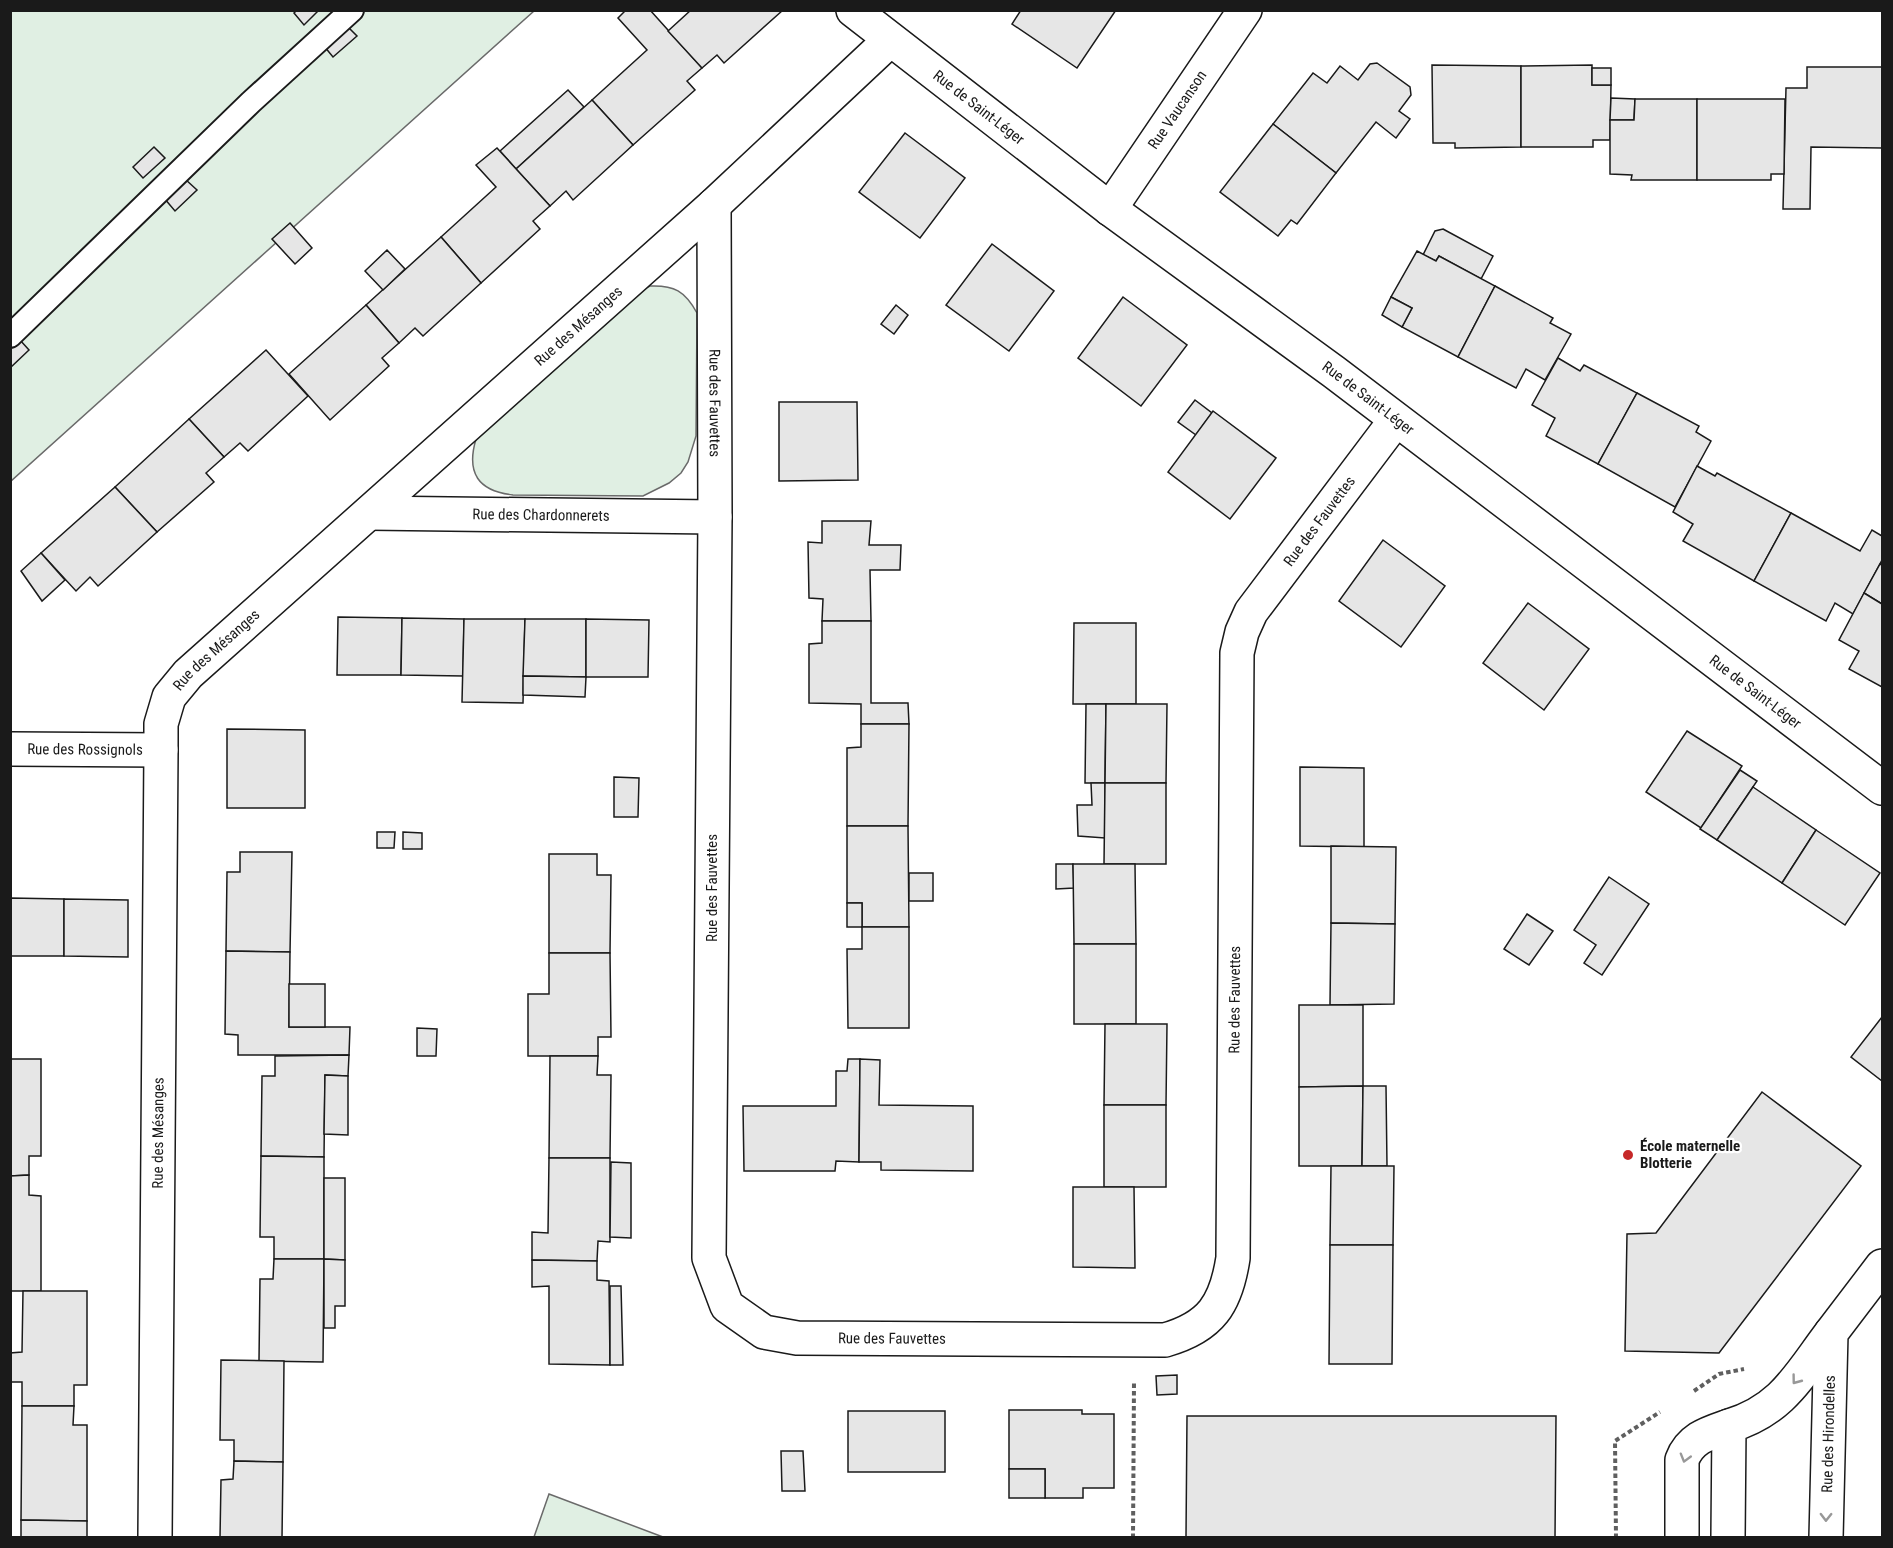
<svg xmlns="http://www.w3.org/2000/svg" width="1893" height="1548" font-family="'Roboto Condensed',sans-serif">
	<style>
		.green { fill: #e0efe3; stroke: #6a6a6a; stroke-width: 1.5 }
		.building { fill: #e6e6e6; stroke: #1a1a1a; stroke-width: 1.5 }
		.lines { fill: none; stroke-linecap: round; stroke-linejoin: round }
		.lane-casing { stroke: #1a1a1a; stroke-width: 26 }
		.street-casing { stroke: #1a1a1a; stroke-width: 36 }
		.path { stroke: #5f5f5f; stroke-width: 4; stroke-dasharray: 4.5 3; stroke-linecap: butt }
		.lane { stroke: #fff; stroke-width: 22 }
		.street { stroke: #fff; stroke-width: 33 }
		.oneway { stroke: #989898 }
		.poi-dot { fill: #c62828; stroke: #fff; stroke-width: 2 }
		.labels { text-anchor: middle; stroke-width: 4.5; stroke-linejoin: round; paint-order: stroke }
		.street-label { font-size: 15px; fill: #1a1a1a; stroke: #fff }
		.poi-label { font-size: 15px; font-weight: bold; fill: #1a1a1a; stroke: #fff; text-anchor: start }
	</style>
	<rect width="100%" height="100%" fill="#fff"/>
	<!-- green -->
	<g class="green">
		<polygon points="11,11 534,11 11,481"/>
		<path d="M650,286C674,285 685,291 697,313L696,436L688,462L681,473L669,483L643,496L513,495C478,491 466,473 476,439L634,294Z"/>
		<polygon points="549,1494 663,1537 534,1537"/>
	</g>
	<!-- building -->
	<g class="building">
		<polygon points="297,10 319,10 304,25 294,13"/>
		<polygon points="626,10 650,10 702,68 687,81 695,90 633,145 592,100 647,50 618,18"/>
		<polygon points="691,10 783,10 724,63 717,55 702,68 668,31"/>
		<polygon points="1021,10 1116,10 1077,68 1012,24"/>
		<polygon points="346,25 357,36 333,57 324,46"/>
		<polygon points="1377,63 1410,87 1411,95 1399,111 1410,119 1396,138 1376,122 1336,173 1273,124 1313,73 1327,83 1340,66 1358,80 1370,64"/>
		<polygon points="1432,65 1521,66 1521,147 1455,148 1455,143 1433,143"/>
		<polygon points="1592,65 1592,85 1611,85 1610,140 1593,140 1593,147 1521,147 1521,66"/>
		<polygon points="1807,67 1882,67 1882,148 1811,147 1810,209 1783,209 1786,88 1807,88"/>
		<rect x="1592" y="68" width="19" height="17"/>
		<polygon points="568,90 584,107 516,169 500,151"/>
		<polygon points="1611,98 1635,99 1634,120 1610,120"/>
		<polygon points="1635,99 1697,99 1697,180 1631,180 1632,175 1610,174 1610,120 1634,120"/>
		<polygon points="1697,99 1785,99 1784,174 1771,174 1771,180 1697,180"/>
		<polygon points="592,100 633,145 573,200 566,191 550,206 516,169"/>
		<polygon points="1273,124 1336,173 1297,224 1291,220 1278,236 1220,192"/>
		<polygon points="905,133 965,178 920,238 859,192"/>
		<polygon points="154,147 165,158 143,178 133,167"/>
		<polygon points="497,148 550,206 533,221 540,229 481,283 441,237 496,187 476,165"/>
		<polygon points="185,179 197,190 175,211 164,198"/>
		<polygon points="290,223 312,248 295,264 272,239"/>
		<polygon points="1443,229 1493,256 1481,279 1439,256 1436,261 1423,255 1435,231"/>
		<polygon points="441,237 481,283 423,336 415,328 399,343 366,305"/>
		<polygon points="992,244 1054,291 1009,351 946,305"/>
		<polygon points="387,250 405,269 383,290 365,271"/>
		<polygon points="1417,251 1436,261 1439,256 1495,286 1458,357 1402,327 1412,308 1391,297"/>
		<polygon points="1495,286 1553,318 1550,323 1571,334 1545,380 1526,369 1516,388 1458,357"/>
		<polygon points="1123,297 1187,345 1141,406 1078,358"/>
		<polygon points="1391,297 1412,308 1402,327 1382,315"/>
		<polygon points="366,305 399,343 382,358 389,366 330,420 289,374"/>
		<polygon points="896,305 908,315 894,334 881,324"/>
		<polygon points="20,340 29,350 10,368 10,349"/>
		<polygon points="266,350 308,396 248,451 240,443 224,457 189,419"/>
		<polygon points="1558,358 1580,371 1584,365 1637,393 1598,464 1546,436 1555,418 1532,405"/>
		<polygon points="1637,393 1699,426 1696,432 1711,441 1675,507 1598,464"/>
		<polygon points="1195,400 1212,413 1196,435 1178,422"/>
		<polygon points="779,402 857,402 858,480 779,481"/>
		<polygon points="1213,411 1276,458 1230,519 1168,472"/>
		<polygon points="189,419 224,457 206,473 214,482 157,532 115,487"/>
		<polygon points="1697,466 1715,476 1717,473 1791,513 1754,581 1683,541 1693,524 1673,512"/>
		<polygon points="115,487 157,532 98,586 90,577 76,591 41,553"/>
		<polygon points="1791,513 1860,551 1872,530 1882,536 1882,560 1853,614 1835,603 1826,621 1754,581"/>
		<polygon points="822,521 871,521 869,545 901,545 900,570 870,570 871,621 822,621 823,599 809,598 808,542 822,543"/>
		<polygon points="1383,540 1445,586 1401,647 1339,601"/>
		<polygon points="41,553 65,580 42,601 21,571"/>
		<polygon points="1880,564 1882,565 1882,604 1864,593"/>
		<polygon points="1864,593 1882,604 1882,687 1849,669 1859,651 1839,640"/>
		<polygon points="1528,603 1589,649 1544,710 1483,663"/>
		<polygon points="338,617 402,618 401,675 337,675"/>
		<polygon points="402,618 464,619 463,676 401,675"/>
		<polygon points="464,619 525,619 523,703 462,702"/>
		<polygon points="525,619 586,619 586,677 523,676"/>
		<polygon points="586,619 649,620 648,677 586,677"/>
		<polygon points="822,621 871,621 871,703 908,703 909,724 861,724 861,704 809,703 809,644 822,643"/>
		<polygon points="1074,623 1136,623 1136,704 1073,704"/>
		<polygon points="523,676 586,677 585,697 523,695"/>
		<polygon points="1086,704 1106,704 1105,783 1085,783"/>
		<polygon points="1106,704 1167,704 1166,783 1105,783"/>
		<polygon points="861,724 909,724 908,826 847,826 847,748 861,747"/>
		<polygon points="227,729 305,730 305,808 227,808"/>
		<polygon points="1687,731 1742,766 1701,828 1646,792"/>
		<polygon points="1300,767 1364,768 1364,847 1300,846"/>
		<polygon points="1740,770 1757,781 1717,840 1700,829"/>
		<polygon points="614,777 639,778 638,817 614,817"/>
		<polygon points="1091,783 1105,783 1105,838 1078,836 1077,805 1092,805"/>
		<polygon points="1105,783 1166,783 1166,864 1104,864"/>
		<polygon points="1753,787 1816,830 1782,883 1717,840"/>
		<polygon points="847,826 908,826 909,927 862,927 862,903 847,903"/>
		<polygon points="1816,830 1880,873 1845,925 1782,883"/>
		<polygon points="377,832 395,832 394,848 377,848"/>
		<polygon points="403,832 422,833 422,849 403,849"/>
		<polygon points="1331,846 1396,847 1395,924 1331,923"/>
		<polygon points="240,852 292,852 290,952 226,951 227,872 240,872"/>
		<polygon points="549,854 597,854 597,875 611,875 610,953 549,953"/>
		<polygon points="1056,864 1073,864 1074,888 1056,889"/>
		<polygon points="1073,864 1135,864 1136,944 1074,944"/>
		<rect x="909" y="873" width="24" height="28"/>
		<polygon points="1609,877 1649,904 1602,975 1584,963 1596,945 1574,930"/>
		<polygon points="10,898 64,899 64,956 10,956"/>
		<polygon points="64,899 128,900 128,957 64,956"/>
		<rect x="847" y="903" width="15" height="24"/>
		<polygon points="1527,914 1553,931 1529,965 1504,949"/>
		<polygon points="1331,923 1395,924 1394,1004 1330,1005"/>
		<polygon points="862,927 909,927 909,1028 848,1028 847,949 862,949"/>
		<rect x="1074" y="944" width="62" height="80"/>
		<polygon points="226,951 290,952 289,1027 350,1027 349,1055 238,1055 238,1035 225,1034"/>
		<polygon points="549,953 610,953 611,1037 598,1037 598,1056 528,1056 528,994 549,994"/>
		<rect x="289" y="984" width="36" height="43"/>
		<polygon points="1299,1005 1363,1005 1363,1086 1299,1087"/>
		<polygon points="1882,1017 1882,1081 1851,1057"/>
		<polygon points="1105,1024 1167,1024 1166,1105 1104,1105"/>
		<polygon points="417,1028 437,1029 436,1056 417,1056"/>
		<polygon points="349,1055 348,1076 325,1075 324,1157 261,1156 262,1076 275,1076 275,1056"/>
		<polygon points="550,1056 598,1056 597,1075 611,1075 610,1158 549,1158"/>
		<polygon points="10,1059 41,1059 41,1156 29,1156 29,1175 10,1176"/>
		<polygon points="848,1059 860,1059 859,1162 836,1161 835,1171 744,1171 743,1106 836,1106 836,1071 847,1071"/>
		<polygon points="860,1059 880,1060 879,1105 973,1106 973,1171 881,1170 881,1162 859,1162"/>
		<polygon points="325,1075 348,1076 348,1135 324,1134"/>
		<polygon points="1363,1086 1362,1166 1299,1166 1299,1087"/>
		<polygon points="1363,1086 1386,1086 1387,1166 1362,1166"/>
		<polygon points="1762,1092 1861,1166 1719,1353 1625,1351 1627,1234 1656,1233"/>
		<rect x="1104" y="1105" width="62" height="82"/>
		<polygon points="261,1156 324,1157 324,1259 274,1259 274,1237 260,1237"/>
		<polygon points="549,1158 610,1158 610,1242 598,1241 597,1261 532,1260 532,1232 548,1233"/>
		<polygon points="611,1162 631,1163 631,1238 610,1237"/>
		<polygon points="1331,1166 1394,1166 1393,1245 1330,1245"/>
		<polygon points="29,1175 29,1195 41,1196 41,1291 10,1291 10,1176"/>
		<polygon points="324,1178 345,1178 345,1260 324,1259"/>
		<polygon points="1073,1187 1134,1187 1135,1268 1073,1267"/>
		<polygon points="1330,1245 1393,1245 1392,1364 1329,1364"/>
		<polygon points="274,1259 324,1259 323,1362 259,1361 260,1279 273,1279"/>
		<polygon points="324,1259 345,1260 345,1306 335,1306 335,1328 324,1328"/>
		<polygon points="532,1260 597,1261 597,1280 609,1281 610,1365 549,1364 549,1286 532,1287"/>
		<polygon points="610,1286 621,1286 623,1365 610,1365"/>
		<polygon points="23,1291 87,1291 87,1385 74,1385 74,1406 22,1406 22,1382 10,1382 10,1353 22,1352"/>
		<polygon points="221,1360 284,1361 283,1462 234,1461 234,1440 220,1440"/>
		<polygon points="1177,1375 1177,1394 1157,1395 1156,1376"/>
		<polygon points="22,1406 74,1406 73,1425 87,1425 87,1521 21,1520"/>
		<polygon points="1009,1410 1082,1410 1082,1414 1114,1414 1114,1488 1083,1488 1083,1498 1045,1498 1045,1469 1009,1469"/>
		<rect x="848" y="1411" width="97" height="61"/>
		<polygon points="1187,1416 1556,1416 1555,1538 1186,1537"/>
		<polygon points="781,1451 803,1451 805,1491 782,1491"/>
		<polygon points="234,1461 283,1462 282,1538 220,1538 221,1480 233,1479"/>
		<rect x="1009" y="1469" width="36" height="29"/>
		<polygon points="21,1520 87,1521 87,1538 21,1538"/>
	</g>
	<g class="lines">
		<defs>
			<polyline id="lane" points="10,336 251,102 352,10"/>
			<g id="street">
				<path id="s1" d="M853,10L1110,209L1334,372L1882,788"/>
				<path id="s2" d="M714,205L715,517L709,1258L727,1306L764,1332L797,1338L1165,1340C1211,1327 1226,1304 1233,1258L1237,653L1242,632L1251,612L1395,421"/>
				<path id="s3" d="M1110,209L1245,10"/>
				<path id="s4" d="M369,513L715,517"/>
				<path id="s5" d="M10,749L161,750"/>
				<path id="s6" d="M155,1538L161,750V724L169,697L188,674L714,205L890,40"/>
				<path d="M1682,1538V1460C1690,1438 1709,1433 1729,1426"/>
				<path d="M1728,1538L1729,1426C1783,1410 1799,1375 1831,1333"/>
				<path id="s7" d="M1826,1538L1831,1333L1882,1266"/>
			</g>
		</defs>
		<!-- lane casing -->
		<use href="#lane" class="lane-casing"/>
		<!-- street casing -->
		<use href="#street" class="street-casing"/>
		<!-- path -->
		<g class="path">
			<polyline points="1694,1391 1719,1374 1744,1369"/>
			<polyline points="1133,1538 1134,1382"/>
			<polyline points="1616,1538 1615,1441 1660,1412"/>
		</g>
		<!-- lane -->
		<use href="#lane" class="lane"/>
		<!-- street -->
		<use href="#street" class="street"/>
	</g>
	<!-- one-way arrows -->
	<defs><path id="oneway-chevron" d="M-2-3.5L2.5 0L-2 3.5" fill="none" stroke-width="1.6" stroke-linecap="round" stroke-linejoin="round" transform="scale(1.5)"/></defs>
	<g class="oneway">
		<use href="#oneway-chevron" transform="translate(1796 1380) rotate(127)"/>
		<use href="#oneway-chevron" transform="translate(1685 1458) rotate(106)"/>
		<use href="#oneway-chevron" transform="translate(1826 1517) rotate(91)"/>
	</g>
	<!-- markers -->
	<circle class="poi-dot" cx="1628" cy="1155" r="6"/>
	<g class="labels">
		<!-- street labels -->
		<g class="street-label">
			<text dy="5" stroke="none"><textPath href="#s1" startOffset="159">Rue de Saint-Léger</textPath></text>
			<text dy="5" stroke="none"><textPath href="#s3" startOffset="120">Rue Vaucanson</textPath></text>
			<text dy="5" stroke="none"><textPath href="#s6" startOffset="1395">Rue des Mésanges</textPath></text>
			<text dy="5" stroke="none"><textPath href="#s1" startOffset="645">Rue de Saint-Léger</textPath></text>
			<text dy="5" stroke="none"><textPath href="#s2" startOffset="198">Rue des Fauvettes</textPath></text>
			<text dy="5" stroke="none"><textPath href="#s4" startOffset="172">Rue des Chardonnerets</textPath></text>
			<text dy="5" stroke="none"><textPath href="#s2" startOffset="2428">Rue des Fauvettes</textPath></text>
			<text dy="5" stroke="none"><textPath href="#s6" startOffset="909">Rue des Mésanges</textPath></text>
			<text dy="5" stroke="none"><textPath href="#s1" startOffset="1131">Rue de Saint-Léger</textPath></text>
			<text dy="5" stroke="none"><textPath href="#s5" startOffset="75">Rue des Rossignols</textPath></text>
			<text transform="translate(712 888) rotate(-90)" y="5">Rue des Fauvettes</text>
			<text dy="5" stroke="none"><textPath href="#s2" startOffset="1924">Rue des Fauvettes</textPath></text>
			<text dy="5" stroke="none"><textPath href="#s6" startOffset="405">Rue des Mésanges</textPath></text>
			<text dy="5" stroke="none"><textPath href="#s2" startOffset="1278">Rue des Fauvettes</textPath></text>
			<text dy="5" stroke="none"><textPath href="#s7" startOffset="104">Rue des Hirondelles</textPath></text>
		</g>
		<!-- poi labels -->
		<g class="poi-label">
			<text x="1640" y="1151">École maternelle<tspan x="1640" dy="17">Blotterie</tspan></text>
		</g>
	</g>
	<!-- border -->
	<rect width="1893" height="1548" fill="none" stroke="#1a1a1a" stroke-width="24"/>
</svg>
